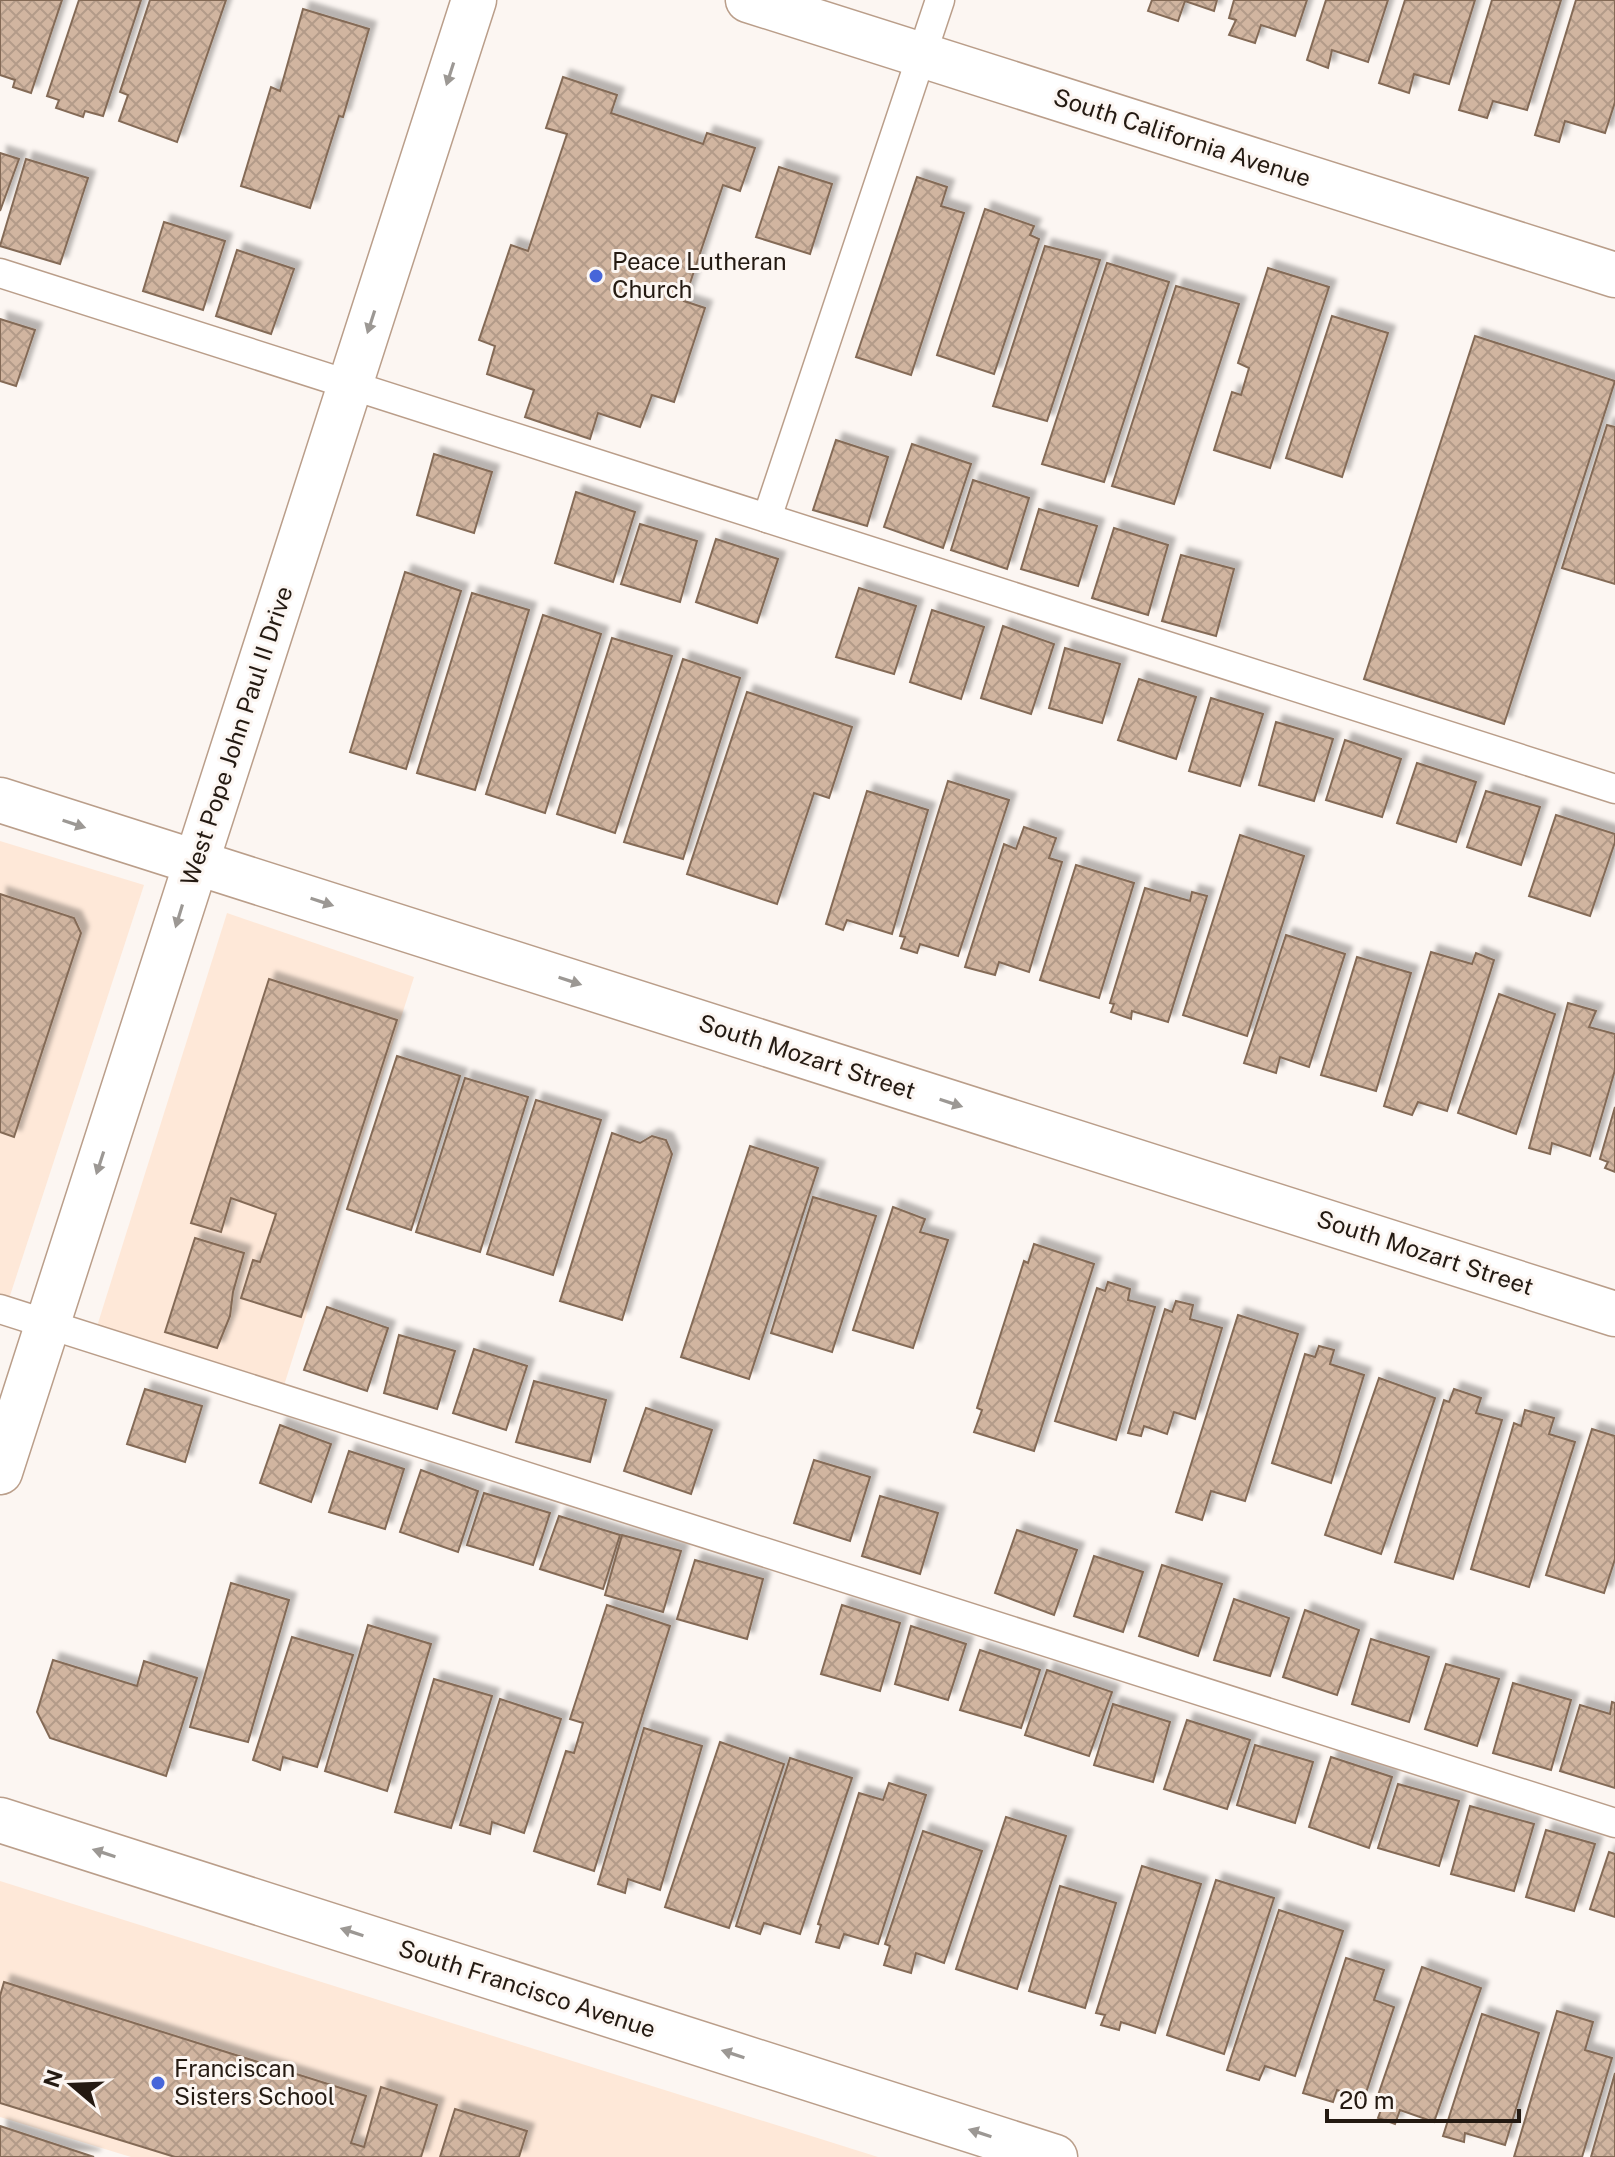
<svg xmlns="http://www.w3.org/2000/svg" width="1615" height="2157" font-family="'Public Sans',sans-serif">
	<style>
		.built { fill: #fee8d8 }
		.building { fill: url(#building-cross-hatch); stroke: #846b57; stroke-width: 2; filter: url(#shadow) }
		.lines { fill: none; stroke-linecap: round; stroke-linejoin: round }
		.lane-casing { stroke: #ba9e8a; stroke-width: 31 }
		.street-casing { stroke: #ba9e8a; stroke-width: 47 }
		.secondary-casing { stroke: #ba9e8a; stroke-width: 47 }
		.lane { stroke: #fff; stroke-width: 28 }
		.street { stroke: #fff; stroke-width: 44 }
		.secondary { stroke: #fff; stroke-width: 44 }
		.oneway { fill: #9c9894 }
		.poi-dot { fill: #4766d9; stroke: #fcf6f2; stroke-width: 3 }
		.labels { text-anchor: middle; stroke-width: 6; stroke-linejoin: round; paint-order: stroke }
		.street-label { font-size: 24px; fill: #241a12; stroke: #fcf6f2 }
		.poi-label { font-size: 24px; fill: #241a12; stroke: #fcf6f2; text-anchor: start }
	</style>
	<defs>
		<pattern id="building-cross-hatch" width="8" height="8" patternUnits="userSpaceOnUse" patternTransform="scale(2)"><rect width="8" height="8" fill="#d1b5a0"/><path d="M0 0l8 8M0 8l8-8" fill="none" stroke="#b39b89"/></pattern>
		<filter id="shadow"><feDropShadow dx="7" dy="-7" stdDeviation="2" flood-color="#0004"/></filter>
	</defs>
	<rect width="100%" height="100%" fill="#fcf6f2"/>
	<!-- built -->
	<g class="built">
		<polygon points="0,841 144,885 5,1311 0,1309"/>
		<polygon points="227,913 414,977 280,1398 93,1339"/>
		<polygon points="0,1881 878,2157 131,2157 0,2117"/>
	</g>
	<!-- building -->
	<g class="building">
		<polygon points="0,0 62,0 31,93 13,87 15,80 0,75"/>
		<polygon points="79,0 141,0 103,116 85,111 83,117 56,108 59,100 47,96"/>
		<polygon points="150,0 226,0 177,142 119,121 128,95 120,92"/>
		<polygon points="1152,0 1217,0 1214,11 1185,1 1178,21 1148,11"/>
		<polygon points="1234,0 1307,0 1295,36 1261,25 1255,43 1229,35 1236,20 1229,18"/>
		<polygon points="1326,0 1388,0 1368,62 1332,50 1328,68 1307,60"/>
		<polygon points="1405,0 1475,0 1449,84 1414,74 1409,93 1379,83"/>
		<polygon points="1492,0 1561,0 1527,110 1493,101 1487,118 1459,110"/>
		<polygon points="1576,0 1615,0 1615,102 1605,133 1565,121 1559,142 1535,135"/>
		<polygon points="303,9 369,29 343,117 339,116 310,208 241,186 271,87 280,91"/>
		<polygon points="563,77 617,95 611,113 703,144 707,133 755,148 740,191 723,185 684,301 705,308 674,402 652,395 640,427 598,413 590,439 525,417 534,390 487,374 495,346 479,340 511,245 528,251 567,134 546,128"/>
		<polygon points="0,153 19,159 0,211"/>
		<polygon points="26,159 88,178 60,264 0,246"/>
		<polygon points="779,167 832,184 810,254 756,237"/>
		<polygon points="917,177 947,187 941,206 964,213 911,375 856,357"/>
		<polygon points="985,209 1034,226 1030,235 1039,239 994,374 937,355"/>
		<polygon points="164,222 225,241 203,310 143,291"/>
		<polygon points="1045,246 1100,260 1047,421 993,406"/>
		<polygon points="237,250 294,269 271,334 216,316"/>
		<polygon points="1107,263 1169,282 1104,482 1042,464"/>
		<polygon points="1268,268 1329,287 1270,468 1214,450 1232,392 1241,395 1249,368 1238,363"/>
		<polygon points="1176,286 1239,304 1174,504 1112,486"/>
		<polygon points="1332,316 1388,333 1342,477 1286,458"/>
		<polygon points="0,319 35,330 16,386 0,381"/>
		<polygon points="1475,336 1615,381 1504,724 1364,679"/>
		<polygon points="1607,425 1615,427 1615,584 1562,568"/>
		<polygon points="836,440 888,457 867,526 813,510"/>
		<polygon points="912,444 971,464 943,548 884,527"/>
		<polygon points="434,454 492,472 474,533 417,515"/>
		<polygon points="973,480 1029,498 1007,569 951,550"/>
		<polygon points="576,492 635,512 613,582 555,563"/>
		<polygon points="1039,509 1097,526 1078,586 1021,569"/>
		<polygon points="640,524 697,541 680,602 621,584"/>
		<polygon points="1114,528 1168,545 1148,615 1092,598"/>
		<polygon points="716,539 778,559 757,623 696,602"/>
		<polygon points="1181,555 1234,569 1216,636 1162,621"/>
		<polygon points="405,572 461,591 406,769 350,752"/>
		<polygon points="859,588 916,606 894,674 836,657"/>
		<polygon points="472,593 529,610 475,790 417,773"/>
		<polygon points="932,610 984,627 961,699 910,682"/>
		<polygon points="543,615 601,634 545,813 486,794"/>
		<polygon points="1003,626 1054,644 1031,714 981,698"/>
		<polygon points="612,638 672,656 615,833 557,814"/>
		<polygon points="1065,648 1120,664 1102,723 1049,708"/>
		<polygon points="683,659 740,678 683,859 624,842"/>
		<polygon points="1139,679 1196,697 1176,759 1118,740"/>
		<polygon points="747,692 852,727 829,798 814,793 777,904 687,874"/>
		<polygon points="1211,698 1263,714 1240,786 1189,771"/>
		<polygon points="1276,722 1333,739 1314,801 1259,785"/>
		<polygon points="1345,740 1401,759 1382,817 1326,800"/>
		<polygon points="1417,763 1476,782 1456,842 1397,823"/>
		<polygon points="948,781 1009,800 958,956 920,944 917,953 901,948 905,937 900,936"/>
		<polygon points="867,791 928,810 892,934 847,920 843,930 826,924"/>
		<polygon points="1486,791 1540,807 1521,865 1467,847"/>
		<polygon points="1556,815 1615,834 1615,842 1590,916 1529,896"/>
		<polygon points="1024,827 1056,838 1049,858 1062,862 1029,972 999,962 995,975 965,967 1004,844 1016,849"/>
		<polygon points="1240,835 1304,856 1247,1036 1183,1015"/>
		<polygon points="1076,865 1134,883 1099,998 1040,980"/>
		<polygon points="1145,888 1190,901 1192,892 1207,896 1168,1022 1132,1011 1131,1019 1111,1012 1114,1004 1110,1003"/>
		<polygon points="0,894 74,918 81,933 14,1137 0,1132"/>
		<polygon points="1286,935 1345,954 1309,1067 1280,1057 1276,1073 1244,1063"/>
		<polygon points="1431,952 1472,964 1476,953 1494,960 1447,1111 1418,1102 1412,1115 1384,1106"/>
		<polygon points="1357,957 1411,973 1376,1091 1321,1075"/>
		<polygon points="269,979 397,1020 301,1317 241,1298 253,1260 260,1262 276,1214 231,1198 221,1232 191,1223"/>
		<polygon points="1499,994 1555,1014 1516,1134 1458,1113"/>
		<polygon points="1568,1003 1596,1011 1589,1027 1615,1034 1615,1070 1590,1156 1552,1143 1550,1154 1529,1148"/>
		<polygon points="397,1056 460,1076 411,1230 347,1209"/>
		<polygon points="465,1078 528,1097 480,1252 416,1232"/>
		<polygon points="536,1100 601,1120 553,1275 487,1254"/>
		<polygon points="1615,1107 1615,1172 1605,1168 1608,1162 1600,1159"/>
		<polygon points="612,1133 640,1143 652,1136 666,1140 672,1154 622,1320 560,1301"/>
		<polygon points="750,1146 818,1168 749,1379 681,1357"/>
		<polygon points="813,1197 876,1216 832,1352 771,1333"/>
		<polygon points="893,1207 925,1219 920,1232 948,1240 913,1348 853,1330"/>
		<polygon points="195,1238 244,1253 233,1292 230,1316 217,1348 165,1332"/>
		<polygon points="1034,1244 1094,1264 1034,1451 974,1432 982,1410 977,1408 1024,1261 1028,1263"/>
		<polygon points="1108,1282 1130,1289 1128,1300 1155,1307 1116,1440 1055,1421 1097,1288 1105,1291"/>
		<polygon points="1176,1301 1193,1305 1190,1319 1222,1328 1195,1419 1174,1412 1167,1434 1144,1426 1141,1436 1128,1433 1165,1309 1172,1312"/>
		<polygon points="327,1307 388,1328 367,1391 304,1370"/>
		<polygon points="1238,1315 1298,1334 1245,1501 1211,1491 1202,1520 1176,1512"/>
		<polygon points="399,1335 455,1351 437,1409 384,1393"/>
		<polygon points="1319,1346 1334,1350 1330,1364 1364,1375 1331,1483 1272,1463 1305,1354 1315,1357"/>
		<polygon points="474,1349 527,1366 506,1430 453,1413"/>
		<polygon points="1379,1378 1435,1398 1381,1554 1325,1535"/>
		<polygon points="534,1381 606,1400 590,1462 516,1442"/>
		<polygon points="145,1389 202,1406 185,1462 127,1444"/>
		<polygon points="1454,1389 1481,1398 1476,1413 1502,1420 1453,1579 1395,1562 1444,1400 1449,1402"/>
		<polygon points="646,1408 712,1430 691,1494 624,1471"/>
		<polygon points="1525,1410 1554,1418 1549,1434 1575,1442 1529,1587 1471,1569 1514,1423 1521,1426"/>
		<polygon points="280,1425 331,1444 311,1502 260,1483"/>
		<polygon points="1592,1429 1615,1436 1615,1559 1604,1593 1546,1575"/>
		<polygon points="349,1451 404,1469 385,1529 329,1512"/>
		<polygon points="814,1460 870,1477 850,1541 794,1523"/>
		<polygon points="421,1470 478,1491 458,1552 400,1532"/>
		<polygon points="484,1493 550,1513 533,1565 467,1545"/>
		<polygon points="880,1496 938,1513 920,1574 862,1556"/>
		<polygon points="559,1516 620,1535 603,1589 540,1569"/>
		<polygon points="1017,1530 1077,1550 1054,1615 995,1593"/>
		<polygon points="622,1535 681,1551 663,1612 605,1595"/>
		<polygon points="1094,1556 1143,1572 1123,1632 1074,1616"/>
		<polygon points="695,1560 763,1579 747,1639 677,1619"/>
		<polygon points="1162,1565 1222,1584 1198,1656 1139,1636"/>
		<polygon points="231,1583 289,1600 248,1742 190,1727"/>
		<polygon points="1234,1599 1289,1618 1270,1676 1214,1660"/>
		<polygon points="607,1605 670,1626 594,1871 534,1851 566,1751 574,1753 583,1723 570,1719"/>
		<polygon points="842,1605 900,1623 880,1691 821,1674"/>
		<polygon points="1305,1610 1359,1630 1337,1695 1283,1677"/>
		<polygon points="368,1625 431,1644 387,1791 325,1771"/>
		<polygon points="911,1626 966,1644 948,1700 895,1684"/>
		<polygon points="292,1637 353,1655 317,1767 283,1757 280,1770 253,1760"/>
		<polygon points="1371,1639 1429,1657 1409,1722 1352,1704"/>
		<polygon points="980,1650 1040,1670 1021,1728 960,1710"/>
		<polygon points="53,1660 137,1686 144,1661 197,1678 166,1776 50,1738 37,1712"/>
		<polygon points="1446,1664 1499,1679 1477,1746 1425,1729"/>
		<polygon points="1047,1670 1112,1692 1089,1756 1025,1735"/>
		<polygon points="434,1679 492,1696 451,1828 395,1812"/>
		<polygon points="1513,1683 1571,1700 1551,1770 1493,1753"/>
		<polygon points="500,1699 561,1719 524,1833 492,1822 490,1834 460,1825"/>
		<polygon points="1612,1702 1615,1703 1615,1788 1560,1771 1580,1705 1610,1714"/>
		<polygon points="1113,1704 1170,1722 1153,1782 1094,1765"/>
		<polygon points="1187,1720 1250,1740 1227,1809 1164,1789"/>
		<polygon points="644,1728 702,1746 660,1890 628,1879 625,1893 598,1884"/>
		<polygon points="720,1742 784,1764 729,1928 665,1907"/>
		<polygon points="1255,1745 1313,1762 1295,1823 1237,1805"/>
		<polygon points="1331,1757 1392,1777 1369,1848 1309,1827"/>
		<polygon points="790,1758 852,1778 800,1934 764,1923 760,1934 736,1926"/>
		<polygon points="889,1783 926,1795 878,1944 844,1934 839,1948 816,1942 821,1925 818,1924 859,1793 883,1800"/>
		<polygon points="1398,1784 1459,1801 1439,1866 1378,1848"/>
		<polygon points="1470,1806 1534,1824 1514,1891 1451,1874"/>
		<polygon points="1006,1817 1066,1836 1017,1989 956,1969"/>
		<polygon points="1546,1830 1595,1844 1574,1911 1526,1897"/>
		<polygon points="923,1831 982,1851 944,1963 916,1953 911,1973 884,1965 890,1946 885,1944"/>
		<polygon points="1609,1852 1615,1854 1615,1917 1590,1909"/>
		<polygon points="1142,1866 1201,1884 1155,2033 1121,2022 1119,2030 1101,2025 1105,2015 1096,2013"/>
		<polygon points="1216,1880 1274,1898 1224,2054 1167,2035"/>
		<polygon points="1060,1886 1116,1903 1085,2008 1029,1991"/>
		<polygon points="1279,1910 1343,1931 1295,2076 1265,2066 1259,2080 1227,2070"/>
		<polygon points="1346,1958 1384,1970 1374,2000 1394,2007 1364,2099 1337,2090 1333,2102 1303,2093"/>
		<polygon points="1422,1967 1481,1988 1434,2122 1400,2110 1395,2124 1378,2118 1382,2107 1375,2104"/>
		<polygon points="4,1982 366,2096 351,2143 364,2147 381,2087 437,2105 421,2157 175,2157 0,2103 0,1996"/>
		<polygon points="1557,2011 1593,2022 1585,2050 1612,2058 1582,2157 1514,2157"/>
		<polygon points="1482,2014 1539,2033 1505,2145 1465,2133 1464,2142 1443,2136"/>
		<polygon points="1615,2073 1615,2157 1591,2157"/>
		<polygon points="455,2109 527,2131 519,2157 440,2157"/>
		<polygon points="0,2126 94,2157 0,2157"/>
	</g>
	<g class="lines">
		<defs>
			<g id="lane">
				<polyline points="0,273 1615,789"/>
				<polyline points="767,518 940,0"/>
				<polyline points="0,1309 1615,1823"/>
			</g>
			<g id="street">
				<polyline points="0,800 1615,1314"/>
				<polyline points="0,1820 1055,2157"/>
			</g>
			<g id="secondary">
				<polyline points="748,0 1615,275"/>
				<polyline points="0,1472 474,0"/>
			</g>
		</defs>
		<!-- lane casing -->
		<use href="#lane" class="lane-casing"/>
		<!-- street casing -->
		<use href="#street" class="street-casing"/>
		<!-- secondary casing -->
		<use href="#secondary" class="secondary-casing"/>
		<!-- lane -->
		<use href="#lane" class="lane"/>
		<!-- street -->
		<use href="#street" class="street"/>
		<!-- secondary -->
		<use href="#secondary" class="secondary"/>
	</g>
	<!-- one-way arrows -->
	<defs><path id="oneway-solid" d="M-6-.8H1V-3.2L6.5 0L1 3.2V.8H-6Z" transform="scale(2)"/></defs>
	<g class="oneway">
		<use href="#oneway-solid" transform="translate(450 74) rotate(108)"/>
		<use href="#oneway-solid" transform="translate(371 322) rotate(108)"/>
		<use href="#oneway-solid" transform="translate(74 824) rotate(18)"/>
		<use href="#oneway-solid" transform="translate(322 902) rotate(18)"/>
		<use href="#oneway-solid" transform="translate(179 916) rotate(107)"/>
		<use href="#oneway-solid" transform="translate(570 981) rotate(18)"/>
		<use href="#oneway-solid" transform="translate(951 1103) rotate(18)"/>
		<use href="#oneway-solid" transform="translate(100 1163) rotate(108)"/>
		<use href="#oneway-solid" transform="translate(104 1853) rotate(-162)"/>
		<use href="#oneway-solid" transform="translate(352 1932) rotate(-162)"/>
		<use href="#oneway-solid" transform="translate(733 2054) rotate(-162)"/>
		<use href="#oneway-solid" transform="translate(980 2133) rotate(-162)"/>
	</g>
	<!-- markers -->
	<g class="poi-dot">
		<circle cx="596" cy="276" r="8"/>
		<circle cx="158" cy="2083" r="8"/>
	</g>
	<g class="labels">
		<!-- street labels -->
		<g class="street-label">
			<text transform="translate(1182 138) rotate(18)" y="8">South California Avenue</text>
			<text transform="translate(237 736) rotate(-72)" y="8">West Pope John Paul II Drive</text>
			<text transform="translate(807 1057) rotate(18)" y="8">South Mozart Street</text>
			<text transform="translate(1425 1253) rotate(18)" y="8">South Mozart Street</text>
			<text transform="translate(527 1989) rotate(18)" y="8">South Francisco Avenue</text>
		</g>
		<!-- poi labels -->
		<g class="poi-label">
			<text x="612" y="270">Peace Lutheran<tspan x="612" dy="28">Church</tspan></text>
			<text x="174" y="2077">Franciscan<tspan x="174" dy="28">Sisters School</tspan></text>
		</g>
	</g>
	<!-- north arrow -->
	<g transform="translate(72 2085) rotate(289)" stroke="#fcf6f2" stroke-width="6" paint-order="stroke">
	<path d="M0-6L14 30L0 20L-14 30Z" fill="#241a12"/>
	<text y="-12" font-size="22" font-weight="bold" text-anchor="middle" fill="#241a12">N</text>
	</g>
	<!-- scale -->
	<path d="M1327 2109v12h192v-12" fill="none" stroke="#241a12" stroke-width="4"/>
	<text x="1339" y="2109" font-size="24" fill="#241a12" stroke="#fcf6f2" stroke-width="6" paint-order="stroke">20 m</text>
</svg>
